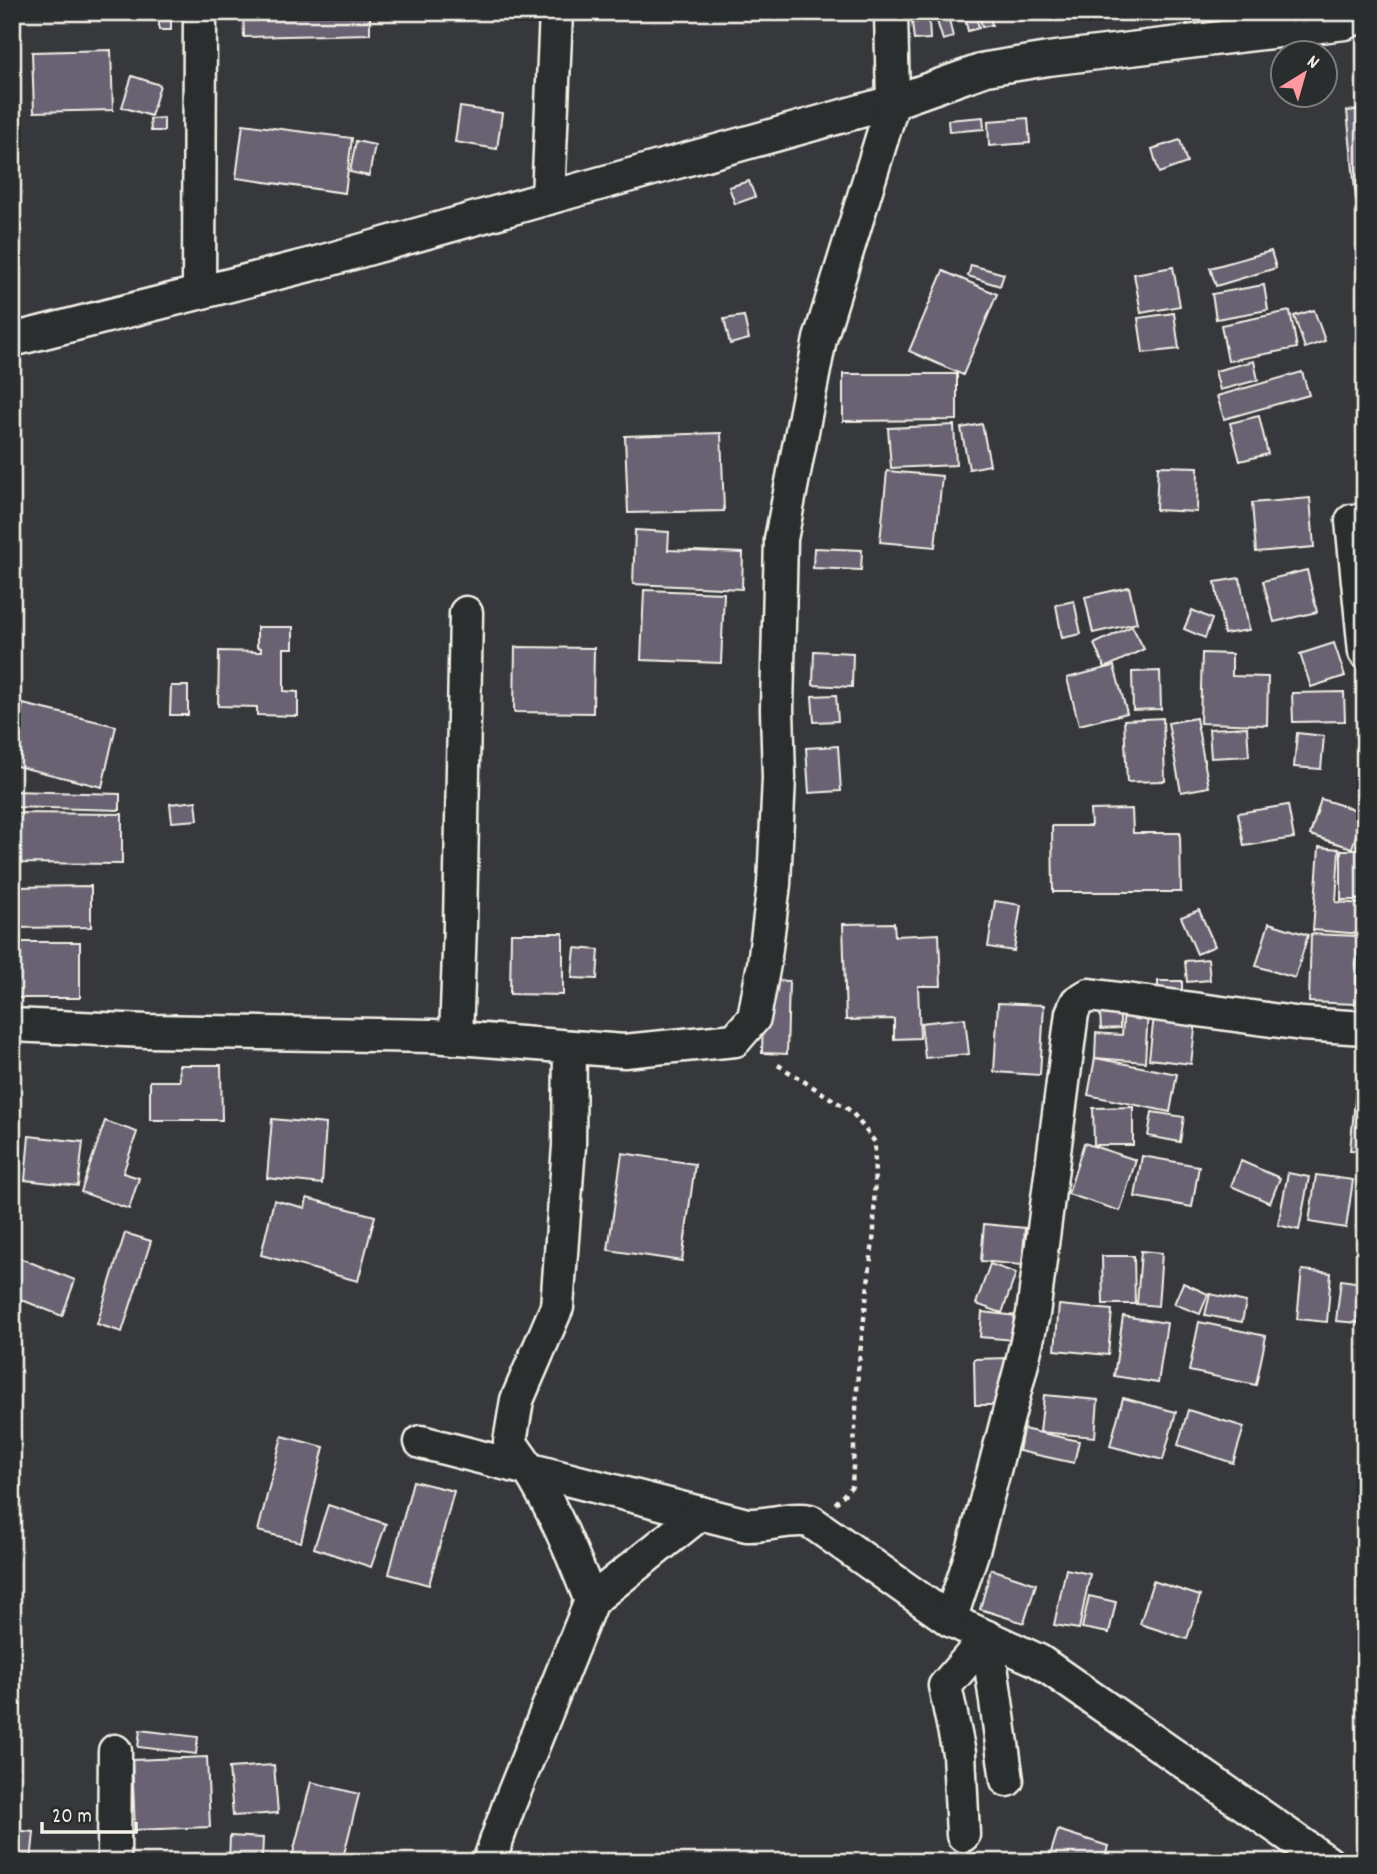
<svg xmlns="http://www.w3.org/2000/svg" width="1377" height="1874" font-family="Dekko,sans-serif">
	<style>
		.building { fill: #686273; stroke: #f4f1e8; stroke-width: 2 }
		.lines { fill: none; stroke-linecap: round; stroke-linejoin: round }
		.street-casing { stroke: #f4f1e8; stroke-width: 37 }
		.path { stroke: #f4f1e8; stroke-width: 4.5; stroke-dasharray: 5 5; stroke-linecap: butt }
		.street { stroke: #2a2d2e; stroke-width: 32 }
	</style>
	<rect width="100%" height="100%" fill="#36383c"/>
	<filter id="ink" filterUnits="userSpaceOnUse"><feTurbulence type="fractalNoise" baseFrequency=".0143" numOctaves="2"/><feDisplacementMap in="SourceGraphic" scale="14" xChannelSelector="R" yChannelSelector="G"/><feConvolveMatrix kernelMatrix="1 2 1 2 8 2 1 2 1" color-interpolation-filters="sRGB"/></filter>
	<g filter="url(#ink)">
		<!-- building -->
		<g class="building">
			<polygon points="30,12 93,12 93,17"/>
			<rect x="159" y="12" width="12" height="18"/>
			<polygon points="243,12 370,12 370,34 244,37"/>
			<polygon points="979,12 989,12 992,25 982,27"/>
			<rect x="1187" y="12" width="23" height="15"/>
			<polygon points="948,15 953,37 943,40 936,18"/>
			<polygon points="976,16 979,28 968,31 965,19"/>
			<polygon points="929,20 930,39 914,40 912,22"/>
			<polygon points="111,50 113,110 34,112 32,52"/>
			<polygon points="132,76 160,85 151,116 122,107"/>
			<polygon points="460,107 502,113 497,149 455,142"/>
			<polygon points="1365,109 1365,199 1356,200 1347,111"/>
			<polygon points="983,117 984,129 949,132 948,120"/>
			<polygon points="164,118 164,131 151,131 150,119"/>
			<polygon points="1028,118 1030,143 989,146 988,121"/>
			<polygon points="243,124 352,138 345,193 236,178"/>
			<polygon points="1180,140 1187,163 1159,173 1152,149"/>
			<polygon points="356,141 375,145 369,176 350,172"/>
			<polygon points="749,181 755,197 735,204 729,187"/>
			<polygon points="1271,251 1276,268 1216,286 1210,268"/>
			<polygon points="971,265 1004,274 1000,286 968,276"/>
			<polygon points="1173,267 1180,306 1141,313 1134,274"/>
			<polygon points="943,271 997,294 963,375 909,351"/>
			<polygon points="1264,285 1268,310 1216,319 1212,294"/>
			<polygon points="1314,310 1325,341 1305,348 1294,316"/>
			<polygon points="1290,311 1297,348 1228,361 1221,325"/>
			<polygon points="1174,313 1179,349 1143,353 1138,318"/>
			<polygon points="744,316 749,339 730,344 724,319"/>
			<polygon points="1254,361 1258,380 1220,390 1215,371"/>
			<polygon points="1302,372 1309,395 1224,419 1217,396"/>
			<polygon points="843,374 957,374 957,420 843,421"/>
			<polygon points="1259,416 1268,454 1240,461 1230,423"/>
			<polygon points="982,424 990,465 969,469 961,428"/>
			<polygon points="954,425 956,465 891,468 888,428"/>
			<polygon points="721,433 724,511 628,513 625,436"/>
			<polygon points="1158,466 1198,467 1197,512 1156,510"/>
			<polygon points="887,471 942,476 935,547 880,542"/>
			<polygon points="1310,498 1314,547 1256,552 1252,503"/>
			<polygon points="635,530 669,532 668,550 743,553 742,589 633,584"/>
			<polygon points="814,548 862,550 861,570 813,568"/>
			<polygon points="1307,570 1317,612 1274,622 1263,581"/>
			<polygon points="1240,578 1249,630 1224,634 1215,582"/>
			<polygon points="1129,587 1137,623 1093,633 1085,597"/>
			<polygon points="644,590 724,593 721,663 641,660"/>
			<polygon points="1074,601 1081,634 1062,638 1056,605"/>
			<polygon points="1192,610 1212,619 1205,638 1184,629"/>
			<polygon points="1132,626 1144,649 1105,668 1094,644"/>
			<polygon points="257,627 293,627 293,648 284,648 284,691 298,692 298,716 257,715 257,707 218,706 219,651 261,652 261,648 257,647"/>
			<polygon points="1334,643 1345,676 1311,687 1300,654"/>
			<polygon points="515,647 594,648 593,713 514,712"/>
			<polygon points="814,651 853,653 852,687 813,685"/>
			<polygon points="1202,653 1232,654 1232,676 1268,677 1267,725 1200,723"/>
			<polygon points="1114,666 1127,713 1079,725 1067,678"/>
			<polygon points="1160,671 1161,709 1133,710 1132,672"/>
			<polygon points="171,686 188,686 188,715 170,715"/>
			<polygon points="1344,692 1345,721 1293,722 1292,693"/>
			<polygon points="836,695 838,721 814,722 812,696"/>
			<polygon points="23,704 116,726 102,787 12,765 12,750"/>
			<polygon points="1163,718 1165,781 1127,782 1124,720"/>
			<polygon points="1196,718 1209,787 1181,792 1168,723"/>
			<polygon points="1247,727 1249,756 1211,758 1209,729"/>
			<polygon points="1297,733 1324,736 1321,769 1294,767"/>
			<polygon points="838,746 841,791 809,793 806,748"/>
			<polygon points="12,791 120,794 120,810 12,807"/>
			<polygon points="1321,799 1363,812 1352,848 1310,835"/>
			<polygon points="196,801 198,820 172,822 170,804"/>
			<polygon points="1288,805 1294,838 1244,846 1238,813"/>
			<polygon points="1132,809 1133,833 1180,833 1181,892 1053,892 1052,826 1091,826 1090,810"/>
			<polygon points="12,813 122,814 122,864 12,863"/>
			<polygon points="1319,847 1339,849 1336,902 1364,904 1362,934 1313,930"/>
			<rect x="1341" y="850" width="24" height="50"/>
			<polygon points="91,886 91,927 12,928 12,887"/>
			<polygon points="995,901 1021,905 1014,951 988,947"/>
			<polygon points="1199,910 1215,946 1197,954 1181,917"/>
			<polygon points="894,923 895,936 939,934 941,986 918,986 920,1038 894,1039 894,1019 846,1020 843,924"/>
			<polygon points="1269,923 1308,935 1295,978 1256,966"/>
			<polygon points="511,933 563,933 563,995 510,994"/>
			<polygon points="1311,934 1358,936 1355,1004 1309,1002"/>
			<rect x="12" y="942" width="68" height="56"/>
			<polygon points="575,948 599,950 597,979 572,978"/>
			<polygon points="1208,959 1210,980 1187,982 1185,961"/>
			<polygon points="764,980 789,981 787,1054 762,1053"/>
			<polygon points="1158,981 1182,981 1182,995 1158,994"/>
			<polygon points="998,1003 1044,1005 1040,1075 994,1072"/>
			<polygon points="1155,1007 1197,1012 1191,1064 1149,1059"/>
			<polygon points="1124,1009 1148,1011 1145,1062 1095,1058 1096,1033 1122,1035"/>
			<polygon points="1100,1012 1120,1012 1120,1028 1101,1029"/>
			<polygon points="965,1018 969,1054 925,1058 921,1023"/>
			<polygon points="1095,1058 1177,1074 1170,1112 1088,1095"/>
			<polygon points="179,1065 221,1065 222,1120 150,1120 150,1081 180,1081"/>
			<polygon points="1358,1070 1365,1071 1365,1151 1350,1150"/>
			<polygon points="1133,1107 1133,1145 1094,1145 1093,1108"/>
			<rect x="12" y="1109" width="4" height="47"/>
			<polygon points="1152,1112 1184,1117 1180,1142 1148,1136"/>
			<polygon points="272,1119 326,1124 322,1184 267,1178"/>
			<polygon points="105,1121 137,1132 123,1173 139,1178 129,1209 81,1192"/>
			<polygon points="29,1136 83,1142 78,1186 25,1180"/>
			<polygon points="1084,1143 1136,1160 1120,1211 1068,1194"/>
			<polygon points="622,1153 695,1164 682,1261 608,1250"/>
			<polygon points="1142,1156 1199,1166 1192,1207 1135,1197"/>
			<polygon points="1241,1161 1280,1178 1270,1203 1231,1186"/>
			<polygon points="1288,1173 1309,1177 1299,1230 1278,1225"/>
			<polygon points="1316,1175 1353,1180 1346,1228 1309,1222"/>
			<polygon points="1365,1196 1365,1230 1356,1227"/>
			<polygon points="307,1198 375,1216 358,1281 261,1255 274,1200 305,1208"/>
			<polygon points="984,1224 1025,1228 1022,1265 981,1261"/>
			<polygon points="125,1233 151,1241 122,1332 97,1324"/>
			<polygon points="1141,1251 1162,1253 1158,1306 1137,1304"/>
			<polygon points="12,1255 75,1280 62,1316 12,1296"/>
			<polygon points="1102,1256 1134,1256 1135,1304 1103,1304"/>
			<polygon points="990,1264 1016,1273 1002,1313 976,1304"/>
			<polygon points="1302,1270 1331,1273 1327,1322 1297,1319"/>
			<polygon points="1341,1280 1362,1283 1358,1323 1336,1321"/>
			<polygon points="1183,1283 1208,1294 1200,1314 1174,1304"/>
			<polygon points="1210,1294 1246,1302 1242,1322 1205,1315"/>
			<polygon points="1059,1305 1112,1310 1108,1355 1055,1350"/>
			<polygon points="982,1312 1017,1316 1015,1340 980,1337"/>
			<polygon points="1123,1316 1167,1323 1158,1383 1114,1376"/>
			<polygon points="1199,1322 1266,1336 1256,1385 1189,1371"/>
			<polygon points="1008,1358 1010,1405 975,1405 974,1359"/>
			<polygon points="1044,1395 1098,1400 1095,1437 1040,1432"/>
			<polygon points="1123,1398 1176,1412 1163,1460 1110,1446"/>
			<polygon points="1188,1410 1244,1427 1233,1463 1178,1445"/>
			<polygon points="1023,1429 1079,1441 1074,1463 1019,1451"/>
			<polygon points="282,1436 324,1447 301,1542 258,1531"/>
			<polygon points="413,1481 454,1491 429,1585 389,1574"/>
			<polygon points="328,1505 386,1524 371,1567 314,1548"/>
			<polygon points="991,1569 1036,1584 1024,1623 980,1609"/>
			<polygon points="1066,1569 1090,1574 1079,1629 1054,1625"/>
			<polygon points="1153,1581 1200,1596 1187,1639 1140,1624"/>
			<polygon points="1089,1596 1116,1602 1109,1633 1082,1628"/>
			<polygon points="140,1730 198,1737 196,1754 138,1747"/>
			<polygon points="207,1757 210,1827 135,1830 132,1760"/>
			<polygon points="274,1765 278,1813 233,1816 229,1768"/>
			<polygon points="311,1782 359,1794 342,1862 310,1862 292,1857"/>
			<polygon points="12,1830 34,1832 31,1862 12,1862"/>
			<polygon points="1058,1830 1108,1846 1104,1862 1048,1862"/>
			<polygon points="230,1836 263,1838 262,1862 229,1862"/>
		</g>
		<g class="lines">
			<defs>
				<g id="street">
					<polyline points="548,198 556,12"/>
					<polyline points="199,292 200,12"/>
					<polyline points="12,340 317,263 548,198 893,102 986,69 1048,59 1345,23 1365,13"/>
					<polyline points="1352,521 1365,652"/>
					<polyline points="12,1025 147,1031 433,1036 624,1051 735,1040 754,1018 764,964 774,884 779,778 777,709 781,539 820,339 893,102 891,12"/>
					<polyline points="456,1038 460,925 466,613"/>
					<path d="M570,1047L569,1146L557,1307L517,1400L510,1442C546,1490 569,1545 591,1601"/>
					<path d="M421,1442L747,1525C767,1526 792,1517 810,1521L950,1620L1039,1661L1327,1862"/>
					<polyline points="950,1620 974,1547 1021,1367 1033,1314 1072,1013 1077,1002 1089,995 1302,1024 1365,1028"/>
					<polyline points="963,1835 959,1753 945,1686 987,1637 1007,1780"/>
					<polyline points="114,1862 115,1751"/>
					<polyline points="489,1862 509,1805 591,1601 701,1513"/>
				</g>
			</defs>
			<!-- street casing -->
			<use href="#street" class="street-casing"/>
			<!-- path -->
			<polyline class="path" points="778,1065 851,1111 875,1142 874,1232 858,1371 852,1486 835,1504"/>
			<!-- street -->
			<use href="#street" class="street"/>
		</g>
	</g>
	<!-- margin -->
	<rect width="1377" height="1874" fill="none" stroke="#2a2d2e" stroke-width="42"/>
	<rect x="21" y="21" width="1335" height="1832" fill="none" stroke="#f4f1e8" stroke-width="2.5" filter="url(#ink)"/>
	<!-- north arrow -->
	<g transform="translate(1304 74) rotate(37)"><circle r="33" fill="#2a2d2e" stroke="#7b7b78" stroke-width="2"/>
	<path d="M0-5L12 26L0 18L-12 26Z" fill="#ff9aa2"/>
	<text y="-10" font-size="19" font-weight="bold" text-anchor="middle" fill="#f4f1e8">N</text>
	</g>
	<!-- scale -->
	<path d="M42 1822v10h94v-10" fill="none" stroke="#f4f1e8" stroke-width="3.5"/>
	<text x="52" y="1822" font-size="21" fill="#f4f1e8" stroke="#2a2d2e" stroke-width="5" paint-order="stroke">20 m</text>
</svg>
